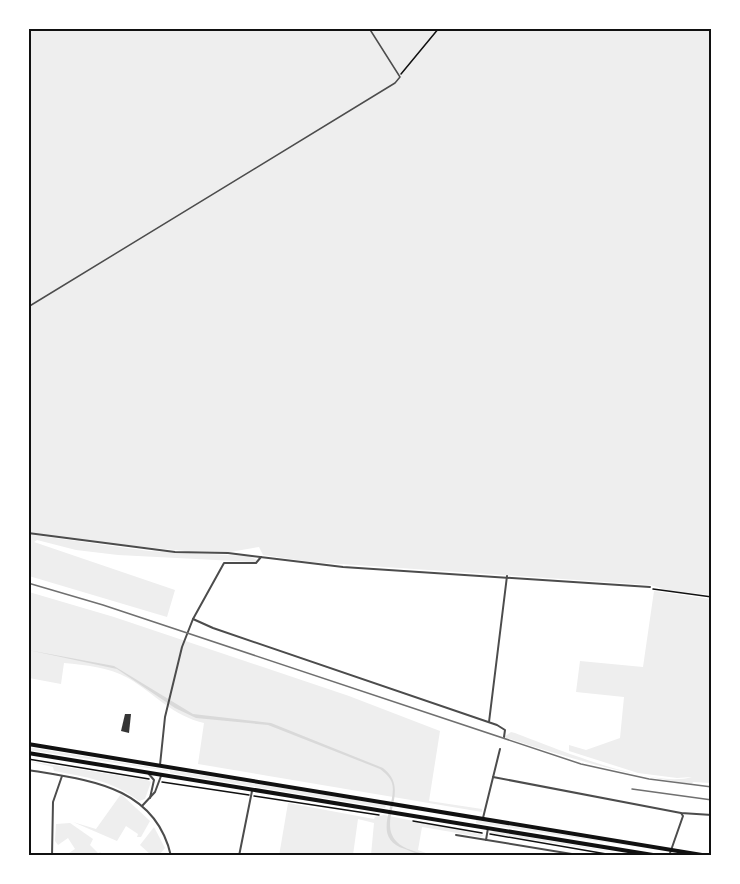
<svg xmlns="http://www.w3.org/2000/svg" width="740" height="884" font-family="Signika,sans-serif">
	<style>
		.green { fill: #eee }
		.water { fill: #d9d9d9 }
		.building { fill: #353535 }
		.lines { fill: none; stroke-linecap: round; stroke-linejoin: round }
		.path { stroke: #111; stroke-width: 1.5 }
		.service { stroke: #4c4c4c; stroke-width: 1.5 }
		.minor { stroke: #4c4c4c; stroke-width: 2 }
		.primary { stroke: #111; stroke-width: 4 }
		.rail { stroke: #707070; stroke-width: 1.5 }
		.neatline { fill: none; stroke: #111; stroke-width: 2 }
	</style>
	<rect width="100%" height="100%" fill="#fff"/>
	<!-- green -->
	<g class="green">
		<polygon points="28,29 711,29 711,595 670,591 650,585 311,562 263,555 259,547 230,552 185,551 75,540 35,533 33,535 149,551 249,556 257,560 255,562 118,555 76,550 37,540 34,542 175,590 167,617 29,576"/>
		<path d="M654,591L711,599V783L693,782L692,784C627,775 566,758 504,737L511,732L515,733C555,748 652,789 692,777L677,778L638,773L569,751V745L586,750L620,738L624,697L576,692L580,661L643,667Z"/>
		<path d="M29,592L114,617L349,696L440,731L429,801L482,809V812L198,764L204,723C173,716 155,694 128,678C108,667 86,665 64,663L61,684L29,678Z"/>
		<polygon points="28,747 168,770 168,771 29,750"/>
		<path d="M28,761L147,780L151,782L145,799L139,801C111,780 86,777 54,771L53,767Z"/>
		<polygon points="170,770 386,805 385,808 170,773"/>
		<polygon points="121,794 150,821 141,837 137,837 138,834 126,826 117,841 73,822 96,829"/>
		<polygon points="288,803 374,819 375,817 384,815 484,835 481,837 422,827 418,850 431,855 371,855 374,823 358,819 353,855 279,856"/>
		<polygon points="476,820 656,850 657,850 476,823"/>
		<polygon points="70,823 93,839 90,845 98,853 101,852 99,855 66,855 75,849 68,838 58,845 55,841 56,824"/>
		<polygon points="154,827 165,848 159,855 151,855 140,845"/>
		<polygon points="494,831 632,855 489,833"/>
	</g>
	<!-- water -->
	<path class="water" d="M28,650L114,666L193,714L271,723L383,768C412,790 376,821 397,842C403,849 418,852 427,855C419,855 412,852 405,849C369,837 398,805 392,783C390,777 385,773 380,769L268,725L196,718L175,708L117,669Z"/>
	<!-- building -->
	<polygon class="building" points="125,714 131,714 129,733 121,731"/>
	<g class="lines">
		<!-- path -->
		<g class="path">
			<polyline points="401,74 439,28"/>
			<polyline points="653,589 712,597"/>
			<polyline points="28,759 149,779"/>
			<polyline points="162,782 249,795"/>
			<polyline points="254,796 379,815"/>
			<polyline points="413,821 482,833"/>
			<polyline points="490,834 618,856"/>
		</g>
		<!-- service -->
		<polyline class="service" points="28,307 395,83 400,77 369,28"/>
		<!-- minor -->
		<g class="minor">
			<polyline points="28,533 175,552 228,553 343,567 650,587"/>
			<polyline points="193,619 213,628 497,725 505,730 504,737"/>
			<polyline points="489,722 507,576"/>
			<polyline points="160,765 165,717 182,647 193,619 224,563 256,563 261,557"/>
			<path d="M28,770C87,780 155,785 171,856"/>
			<polyline points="148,773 154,780 150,798"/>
			<polyline points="493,777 681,813 712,815"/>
			<polyline points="142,806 155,792 161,776"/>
			<polyline points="483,818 500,749"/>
			<polyline points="456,835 584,856"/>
			<polyline points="486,840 488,828"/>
			<polyline points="52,856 53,802 62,776"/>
			<polyline points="239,856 252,791"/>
			<polyline points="669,856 683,816 681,813"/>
		</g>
		<!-- primary -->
		<g class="primary">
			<polyline points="28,744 708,856"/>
			<polyline points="28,753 659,856"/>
		</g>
		<!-- rail -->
		<g class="rail">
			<polyline points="28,583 103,605 581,764 649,779 712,787"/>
			<polyline points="632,789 712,800"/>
		</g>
	</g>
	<!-- border -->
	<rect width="740" height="884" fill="none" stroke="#ffffff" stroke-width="60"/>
	<rect x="30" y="30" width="680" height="824" class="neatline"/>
</svg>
